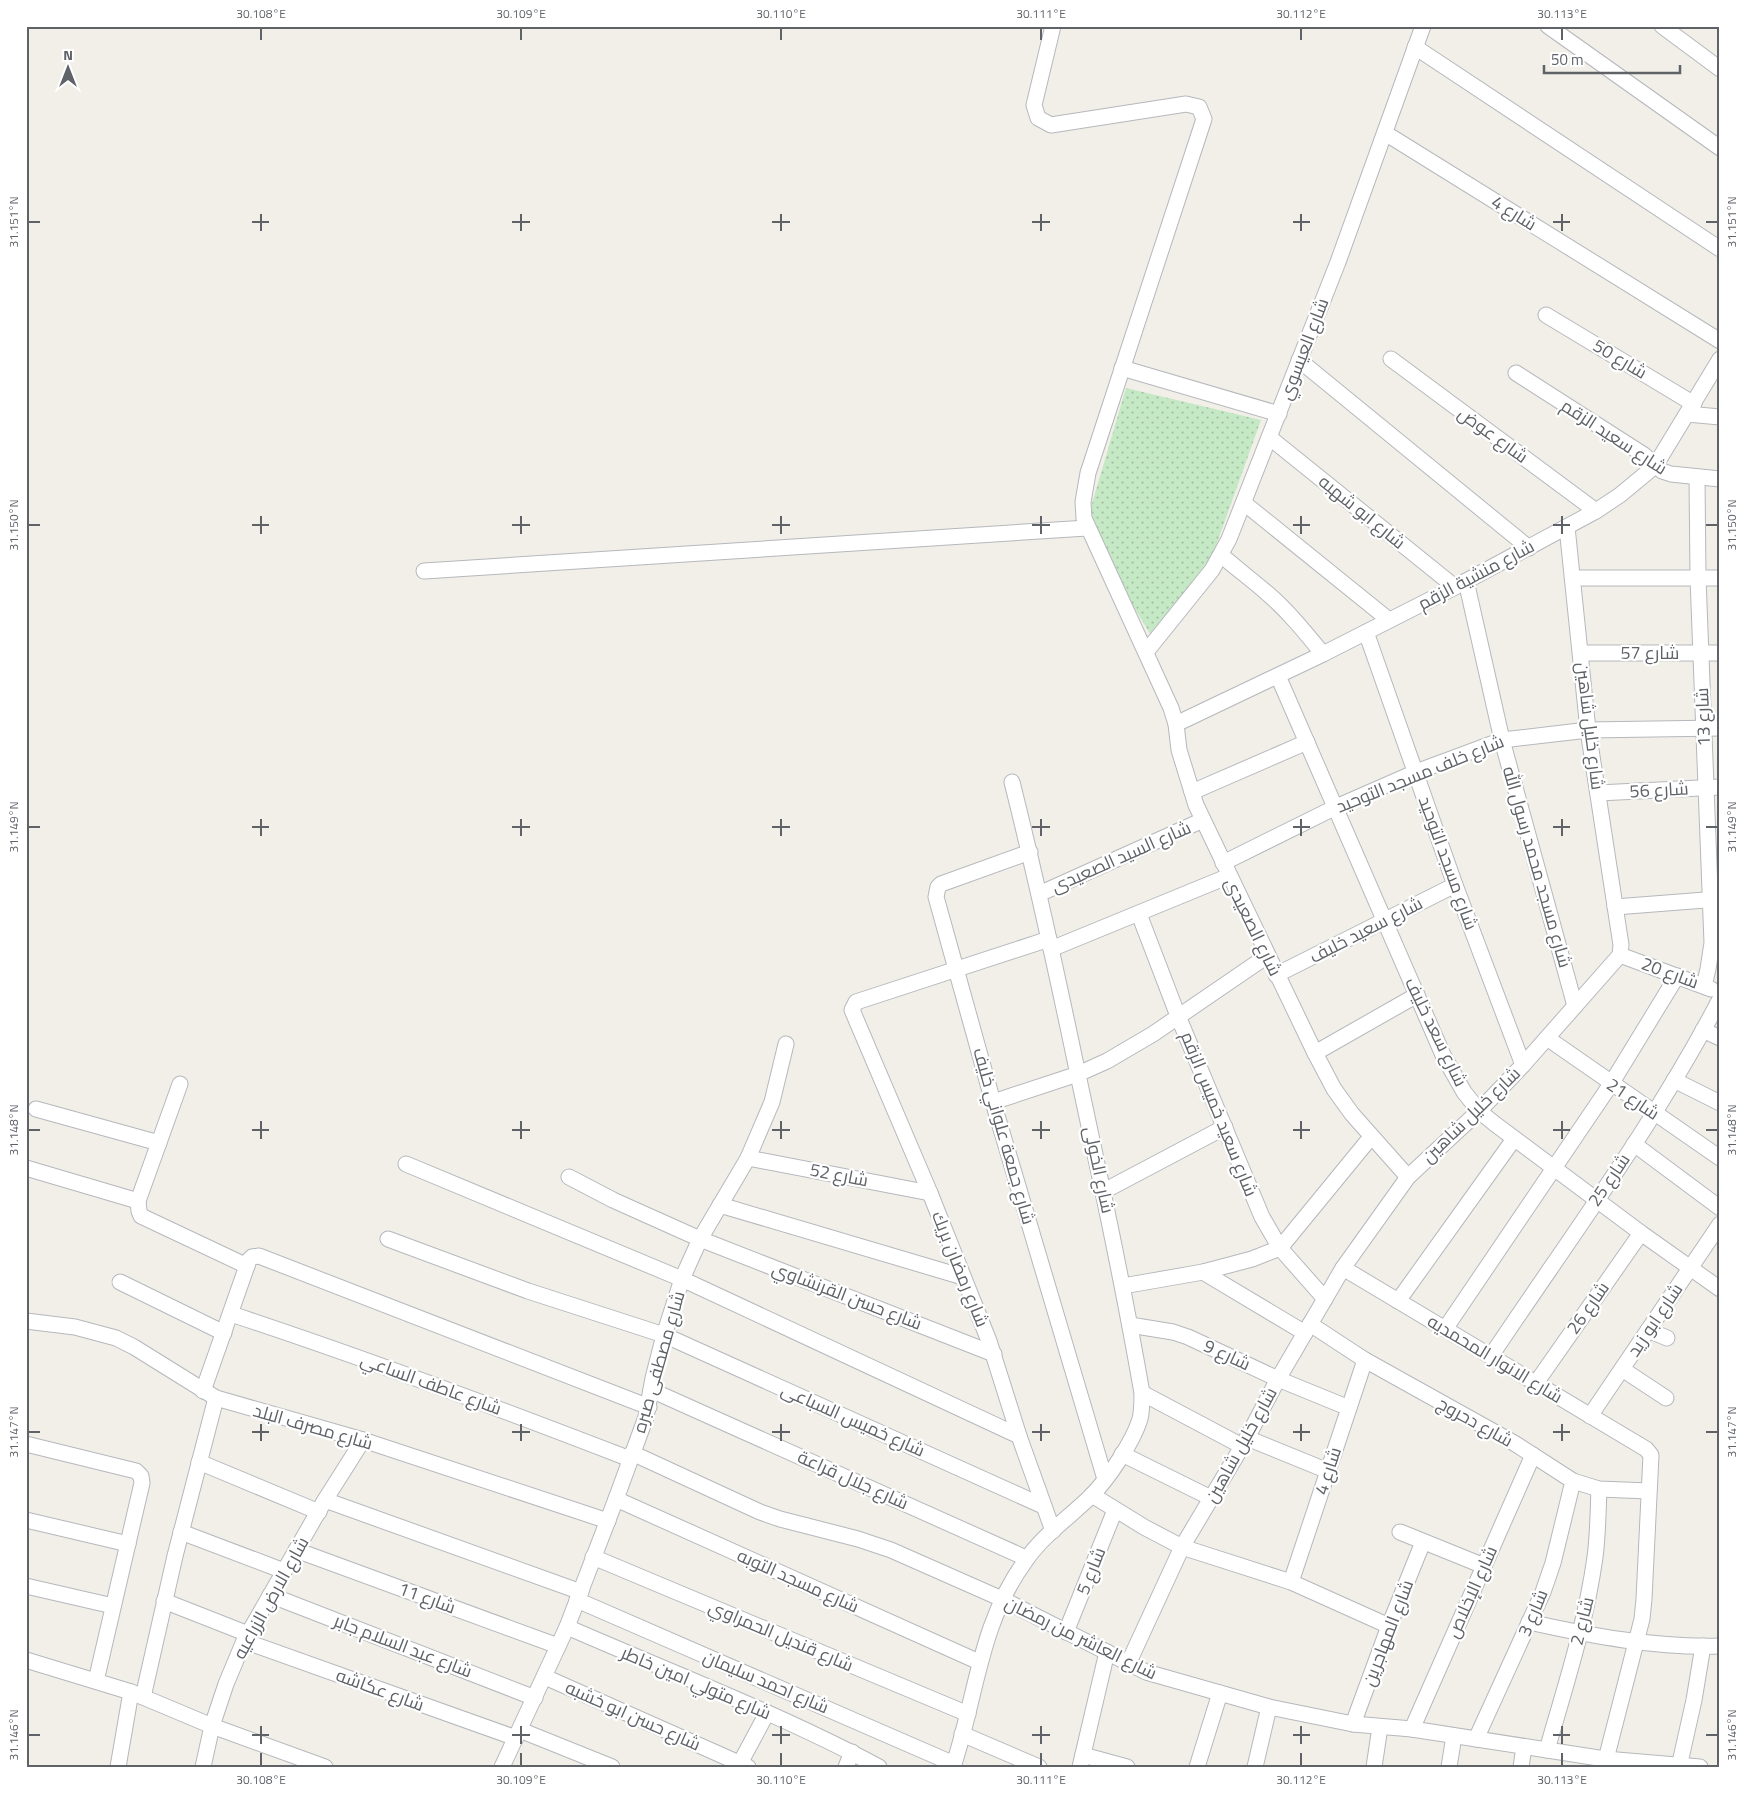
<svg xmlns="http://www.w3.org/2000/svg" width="1746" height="1793" font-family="'Titillium Web',Cairo,sans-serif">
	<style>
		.grass { fill: url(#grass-dots) }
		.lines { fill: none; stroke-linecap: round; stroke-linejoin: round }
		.street-casing { stroke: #b5b8bc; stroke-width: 17 }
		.street { stroke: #fff; stroke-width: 15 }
		.ticks { fill: none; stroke: #5f6368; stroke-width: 2 }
		.labels { text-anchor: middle; stroke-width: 4.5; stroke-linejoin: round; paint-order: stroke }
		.street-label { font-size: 18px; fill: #5f6368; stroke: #fff }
		.neatline { fill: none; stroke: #5f6368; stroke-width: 2 }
		.ticks-label { font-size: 12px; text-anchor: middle; fill: #5f6368 }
	</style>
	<defs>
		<pattern id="grass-dots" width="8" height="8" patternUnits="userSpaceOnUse" patternTransform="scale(1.25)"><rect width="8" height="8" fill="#c5e8c5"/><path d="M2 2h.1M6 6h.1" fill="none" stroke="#a3c0a4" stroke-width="1.8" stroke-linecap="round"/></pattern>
	</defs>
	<rect width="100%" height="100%" fill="#f1efe8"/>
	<!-- grass -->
	<polygon class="grass" points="1126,388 1261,420 1213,554 1152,637 1123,589 1095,531 1091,507"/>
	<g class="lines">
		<defs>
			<g id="street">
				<polyline points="1053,26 1034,105 1038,118 1051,125 1186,104 1199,107 1204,119 1088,473 1083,502 1084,518 1171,708 1176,724 1179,750 1196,805 1315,1053 1334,1089 1352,1114 1408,1177"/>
				<polyline points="1548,26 1720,148"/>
				<polyline points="1662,26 1720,69"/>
				<polyline points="1415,47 1720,249"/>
				<polyline points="1385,133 1720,341"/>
				<polyline points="1546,315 1694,404"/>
				<polyline points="1391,359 1596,511"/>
				<polyline points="1299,360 1529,548"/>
				<polyline points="1122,368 1279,414"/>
				<polyline points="1516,373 1644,455 1662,471 1671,474 1720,479"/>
				<polyline points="1687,414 1720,417"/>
				<polyline points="1269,437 1455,587"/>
				<polyline points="1697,477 1698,578 1712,943 1708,969 1704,986"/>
				<polyline points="1244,503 1389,620"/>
				<path d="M1221,555C1236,568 1252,580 1267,593C1288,611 1305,632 1323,654"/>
				<polyline points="424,571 1087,528"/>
				<polyline points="1573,578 1720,578"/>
				<polyline points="1466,581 1502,740 1575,1006"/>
				<polyline points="1366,632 1455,885 1523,1065"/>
				<polyline points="1146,652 1212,570 1229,539 1338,262 1423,26"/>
				<polyline points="1581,653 1720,653"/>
				<polyline points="1278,676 1443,1055 1464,1092 1479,1111 1495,1124 1641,1233 1720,1289"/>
				<polyline points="1176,724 1323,654 1455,587 1596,511 1620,495 1655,466 1720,359"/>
				<polyline points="1192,792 1307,742"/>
				<polyline points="1598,793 1720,787"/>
				<polyline points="1030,852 941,884 938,887 936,897 993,1102 1105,1479"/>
				<polyline points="1223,863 1336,807 1416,772 1502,740 1588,730 1720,728"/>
				<polyline points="1039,894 1203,820"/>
				<polyline points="1615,907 1718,899"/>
				<polyline points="1139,914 1178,1016 1262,1217 1280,1248 1325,1299"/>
				<polyline points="1049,939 856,1002 852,1010 930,1193 989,1341 1019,1436 1053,1531"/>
				<polyline points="1051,949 1229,876"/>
				<polyline points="1620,955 1711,989"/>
				<polyline points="1276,975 1455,885"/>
				<polyline points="1703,1030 1720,1038"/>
				<polyline points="1547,1038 1720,1158"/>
				<polyline points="1315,1053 1417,995"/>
				<polyline points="1674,1080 1720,1103"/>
				<polyline points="180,1084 138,1201 139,1211 141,1216 247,1266"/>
				<polyline points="993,1102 1078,1074 1107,1061 1153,1034 1267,956"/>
				<polyline points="36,1109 159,1143"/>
				<polyline points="1634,1144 1720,1208"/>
				<polyline points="748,1158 930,1193"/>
				<polyline points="406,1164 682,1279 1019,1436"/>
				<polyline points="26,1168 138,1201"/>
				<polyline points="569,1177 613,1200 700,1239 994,1354"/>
				<polyline points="1104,1191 1225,1127"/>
				<polyline points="720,1205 963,1277"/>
				<polyline points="388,1239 528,1291 664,1335 1043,1506"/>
				<polyline points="1343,1268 1646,1449 1651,1455 1644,1599 1642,1619 1604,1767"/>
				<polyline points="1203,1272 1305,1333"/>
				<polyline points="120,1282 224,1333"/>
				<polyline points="1123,1286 1203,1272 1252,1259 1280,1248 1371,1137"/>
				<polyline points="1398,1301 1514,1139"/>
				<path d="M231,1314C365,1358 498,1408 630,1459"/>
				<polyline points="26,1321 75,1327 116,1338 134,1347 216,1398 363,1440 608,1521"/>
				<polyline points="1310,1324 1365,1360 1514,1443 1573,1481 1599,1489 1649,1491"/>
				<polyline points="1130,1325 1173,1332 1188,1337 1278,1379 1349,1408"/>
				<polyline points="1445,1329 1611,1084 1677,976"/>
				<polyline points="1648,1330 1667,1338"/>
				<path d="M1491,1356C1569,1239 1655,1124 1720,999"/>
				<polyline points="1622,1369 1666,1398"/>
				<polyline points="1536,1383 1641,1233"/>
				<polyline points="651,1390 1026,1558"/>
				<polyline points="203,1391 249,1260 252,1257 259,1256 649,1407"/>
				<polyline points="1142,1393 1242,1446"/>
				<polyline points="1590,1416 1720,1224"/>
				<polyline points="1247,1438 1328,1471"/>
				<polyline points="26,1444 136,1471 141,1476 142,1483 96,1681"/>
				<polyline points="632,1453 760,1512 780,1519 858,1539 891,1550 1002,1599 1146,1672 1269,1707 1353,1724 1412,1729 1605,1759 1700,1767"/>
				<polyline points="1122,1454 1211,1498"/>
				<polyline points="199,1462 319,1512"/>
				<polyline points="1092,1495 1144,1527 1182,1547 1291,1582 1389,1626"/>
				<polyline points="616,1499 979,1662"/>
				<polyline points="325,1500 581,1592"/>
				<polyline points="26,1520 128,1544"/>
				<polyline points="181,1532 284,1571"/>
				<polyline points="1400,1532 1484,1566"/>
				<polyline points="296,1550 558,1646"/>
				<polyline points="593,1557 968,1714"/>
				<polyline points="1291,1582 1365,1360"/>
				<polyline points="26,1586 113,1606"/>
				<polyline points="270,1595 535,1698"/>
				<polyline points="577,1600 954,1764"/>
				<polyline points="164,1601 248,1634"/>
				<path d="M1529,1622C1592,1636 1656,1648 1720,1646"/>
				<path d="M567,1627C670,1672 780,1714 879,1767"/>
				<polyline points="1066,1632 1115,1510"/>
				<polyline points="244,1641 516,1738"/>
				<polyline points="26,1660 131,1692 212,1726 325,1767"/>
				<polyline points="1128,1664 1182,1547 1247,1438 1278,1379 1343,1268 1408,1177 1479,1111 1523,1065 1620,955 1621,945 1588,730 1567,527"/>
				<polyline points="545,1677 748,1767"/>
				<polyline points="143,1697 175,1556 216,1398"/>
				<polyline points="1353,1724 1389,1626 1423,1542"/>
				<polyline points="1412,1729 1533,1455"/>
				<polyline points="520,1730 612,1767"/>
				<polyline points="962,1734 1039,1767"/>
				<polyline points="1476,1739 1543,1592 1553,1563 1573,1481"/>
				<path d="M1547,1750C1565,1687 1586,1623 1595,1557C1598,1535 1598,1512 1599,1489"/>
				<polyline points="1083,1755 1127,1767"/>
				<polyline points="118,1767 131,1692"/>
				<polyline points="203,1767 212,1726 226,1684 244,1641 325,1500 363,1440"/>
				<polyline points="502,1767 567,1627 616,1499 646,1417 653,1378 664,1335 682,1279 700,1239 748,1158 772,1102 786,1044"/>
				<polyline points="738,1767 767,1713"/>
				<polyline points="846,1767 852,1752"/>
				<path d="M953,1767C977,1695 979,1624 1026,1560C1043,1535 1070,1517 1091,1496C1108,1479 1133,1442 1140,1419C1142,1411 1142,1401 1142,1393C1123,1284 1100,1177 1077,1070C1057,974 1036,878 1012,782"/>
				<polyline points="1080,1767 1107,1652"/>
				<polyline points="1197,1767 1220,1693"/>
				<polyline points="1255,1767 1269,1707"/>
				<polyline points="1374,1767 1380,1727"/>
				<polyline points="1449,1767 1454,1736"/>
				<polyline points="1521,1767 1524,1747"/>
				<polyline points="1679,1767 1694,1700 1703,1646"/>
			</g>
		</defs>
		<!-- street casing -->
		<use href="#street" class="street-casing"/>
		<!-- street -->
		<use href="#street" class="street"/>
	</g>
	<!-- ticks -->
	<path class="ticks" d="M261,28V40M521,28V40M781,28V40M1041,28V40M1301,28V40M1562,28V40M261,214V231M521,214V231M781,214V231M1041,214V231M1301,214V231M1562,214V231M28,222H40M252,222H269M512,222H530M772,222H790M1032,222H1050M1293,222H1310M1553,222H1570M1706,222H1718M261,516V534M521,516V534M781,516V534M1041,516V534M1301,516V534M1562,516V534M28,525H40M252,525H269M512,525H530M772,525H790M1032,525H1050M1293,525H1310M1553,525H1570M1706,525H1718M261,819V836M521,819V836M781,819V836M1041,819V836M1301,819V836M1562,819V836M28,827H40M252,827H269M512,827H530M772,827H790M1032,827H1050M1293,827H1310M1553,827H1570M1706,827H1718M261,1121V1139M521,1121V1139M781,1121V1139M1041,1121V1139M1301,1121V1139M1562,1121V1139M28,1130H40M252,1130H269M512,1130H530M772,1130H790M1032,1130H1050M1293,1130H1310M1553,1130H1570M1706,1130H1718M261,1424V1441M521,1424V1441M781,1424V1441M1041,1424V1441M1301,1424V1441M1562,1424V1441M28,1432H40M252,1432H269M512,1432H530M772,1432H790M1032,1432H1050M1293,1432H1310M1553,1432H1570M1706,1432H1718M261,1726V1744M521,1726V1744M781,1726V1744M1041,1726V1744M1301,1726V1744M1562,1726V1744M28,1735H40M252,1735H269M512,1735H530M772,1735H790M1032,1735H1050M1293,1735H1310M1553,1735H1570M1706,1735H1718M261,1753V1766M521,1753V1766M781,1753V1766M1041,1753V1766M1301,1753V1766M1562,1753V1766"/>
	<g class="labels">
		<!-- street labels -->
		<g class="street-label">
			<text transform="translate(1514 213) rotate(32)" y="6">شارع 4</text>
			<text transform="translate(1304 349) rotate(-69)" y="6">شارع العيسوي</text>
			<text transform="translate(1620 359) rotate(31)" y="6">شارع 50</text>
			<text transform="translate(1493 435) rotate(36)" y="6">شارع عوض</text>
			<text transform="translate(1614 437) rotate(33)" y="6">شارع سعيد الزقم</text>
			<text transform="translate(1362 512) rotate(39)" y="6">شارع ابو شهبه</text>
			<text transform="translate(1476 575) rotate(-28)" y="6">شارع منشية الزقم</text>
			<text x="1650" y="659">شارع 57</text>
			<text transform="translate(1703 717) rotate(-92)" y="6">شارع 13</text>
			<text transform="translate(1590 726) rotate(83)" y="6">شارع خليل شاهين</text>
			<text transform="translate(1420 774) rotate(-22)" y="6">شارع خلف مسجد التوحيد</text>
			<text transform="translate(1659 790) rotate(-3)" y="6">شارع 56</text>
			<text transform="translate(1121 857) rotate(-24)" y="6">شارع السيد الصعيدى</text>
			<text transform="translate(1448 863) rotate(70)" y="6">شارع مسجد التوحيد</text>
			<text transform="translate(1537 867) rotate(74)" y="6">شارع مسجد محمد رسول الله</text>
			<text transform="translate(1253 927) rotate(64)" y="6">شارع الصعيدى</text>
			<text transform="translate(1366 930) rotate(-27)" y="6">شارع سعيد خليف</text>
			<text transform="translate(1670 973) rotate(20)" y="6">شارع 20</text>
			<text transform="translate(1436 1032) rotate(64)" y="6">شارع سعد خليف</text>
			<text transform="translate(1633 1099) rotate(34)" y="6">شارع 21</text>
			<text transform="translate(1219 1114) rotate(68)" y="6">شارع سعيد خميس الزقم</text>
			<text transform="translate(1471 1115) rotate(-44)" y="6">شارع خليل شاهين</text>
			<text transform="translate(1004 1136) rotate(74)" y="6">شارع جمعة علواني خليف</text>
			<text transform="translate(1099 1170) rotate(78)" y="6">شارع الخولى</text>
			<text transform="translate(839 1175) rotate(11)" y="6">شارع 52</text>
			<text transform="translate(1609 1180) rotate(-56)" y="6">شارع 25</text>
			<text transform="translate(960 1269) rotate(68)" y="6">شارع رمضان بريك</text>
			<text transform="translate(847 1296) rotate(21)" y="6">شارع حسن القرنشاوي</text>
			<text transform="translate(1588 1308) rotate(-55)" y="6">شارع 26</text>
			<text transform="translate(1655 1320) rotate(-56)" y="6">شارع ابو زيد</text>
			<text transform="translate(1227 1355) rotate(25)" y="6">شارع 9</text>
			<text transform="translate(1495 1359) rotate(31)" y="6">شارع الانوار المحمديه</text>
			<text transform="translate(659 1362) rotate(-74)" y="6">شارع مصطفى صبره</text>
			<text transform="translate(431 1384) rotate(20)" y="6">شارع عاطف الساعي</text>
			<text transform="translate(853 1420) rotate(24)" y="6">شارع خميس السباعى</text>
			<text transform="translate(1475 1422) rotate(29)" y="6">شارع دحروج</text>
			<text transform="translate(313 1427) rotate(16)" y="6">شارع مصرف البلد</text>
			<text transform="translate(1241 1445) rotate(-61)" y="6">شارع خليل شاهين</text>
			<text transform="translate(1328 1471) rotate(-72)" y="6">شارع 4</text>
			<text transform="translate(853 1480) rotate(24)" y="6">شارع جلال قراعة</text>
			<text transform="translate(1091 1571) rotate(-68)" y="6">شارع 5</text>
			<text transform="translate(798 1581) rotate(24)" y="6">شارع مسجد التوبه</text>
			<text transform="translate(1472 1592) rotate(-66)" y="6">شارع الإخلاص</text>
			<text transform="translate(271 1598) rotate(-61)" y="6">شارع الارض الزراعيه</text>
			<text transform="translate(427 1598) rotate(20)" y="6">شارع 11</text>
			<text transform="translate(1533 1613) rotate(-67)" y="6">شارع 3</text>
			<text transform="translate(1582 1621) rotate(-76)" y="6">شارع 2</text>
			<text transform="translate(1388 1633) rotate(-69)" y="6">شارع المهاجرين</text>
			<text transform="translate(781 1636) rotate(23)" y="6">شارع قنديل الحمراوي</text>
			<text transform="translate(1081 1638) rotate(26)" y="6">شارع العاشر من رمضان</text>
			<text transform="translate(403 1646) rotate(21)" y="6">شارع عبد السلام جابر</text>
			<text transform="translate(766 1682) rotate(23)" y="6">شارع احمد سليمان</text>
			<text transform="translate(696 1683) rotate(23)" y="6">شارع متولي امين خاطر</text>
			<text transform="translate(380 1690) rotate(20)" y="6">شارع عكاشه</text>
			<text transform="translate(633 1716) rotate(24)" y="6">شارع حسن ابو خشبه</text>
		</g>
	</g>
	<!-- border -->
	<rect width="1746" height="1793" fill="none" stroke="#ffffff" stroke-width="55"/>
	<!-- north arrow -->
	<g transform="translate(68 68)" stroke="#ffffff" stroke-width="4" paint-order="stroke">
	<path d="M0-4L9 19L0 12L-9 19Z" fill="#5f6368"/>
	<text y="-8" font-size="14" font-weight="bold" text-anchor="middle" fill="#5f6368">N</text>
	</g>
	<!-- scale -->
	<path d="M1544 65v8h136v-8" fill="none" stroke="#5f6368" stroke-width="2.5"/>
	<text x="1551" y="65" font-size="15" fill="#5f6368" stroke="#ffffff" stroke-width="4" paint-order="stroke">50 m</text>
	<rect x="28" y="28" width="1690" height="1738" class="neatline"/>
	<g class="ticks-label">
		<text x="261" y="18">30.108°E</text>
		<text x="521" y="18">30.109°E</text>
		<text x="781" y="18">30.110°E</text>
		<text x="1041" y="18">30.111°E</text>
		<text x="1301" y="18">30.112°E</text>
		<text x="1562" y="18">30.113°E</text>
		<text transform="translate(14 222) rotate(-90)" y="4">31.151°N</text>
		<text transform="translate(1732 222) rotate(-90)" y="4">31.151°N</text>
		<text transform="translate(14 525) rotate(-90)" y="4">31.150°N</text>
		<text transform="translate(1732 525) rotate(-90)" y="4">31.150°N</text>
		<text transform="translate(14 827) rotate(-90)" y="4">31.149°N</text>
		<text transform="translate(1732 827) rotate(-90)" y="4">31.149°N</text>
		<text transform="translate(14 1130) rotate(-90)" y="4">31.148°N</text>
		<text transform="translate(1732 1130) rotate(-90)" y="4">31.148°N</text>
		<text transform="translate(14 1432) rotate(-90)" y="4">31.147°N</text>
		<text transform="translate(1732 1432) rotate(-90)" y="4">31.147°N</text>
		<text transform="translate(14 1735) rotate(-90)" y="4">31.146°N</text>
		<text transform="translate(1732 1735) rotate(-90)" y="4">31.146°N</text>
		<text x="261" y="1784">30.108°E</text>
		<text x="521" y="1784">30.109°E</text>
		<text x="781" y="1784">30.110°E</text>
		<text x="1041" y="1784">30.111°E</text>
		<text x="1301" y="1784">30.112°E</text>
		<text x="1562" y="1784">30.113°E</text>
	</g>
</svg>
